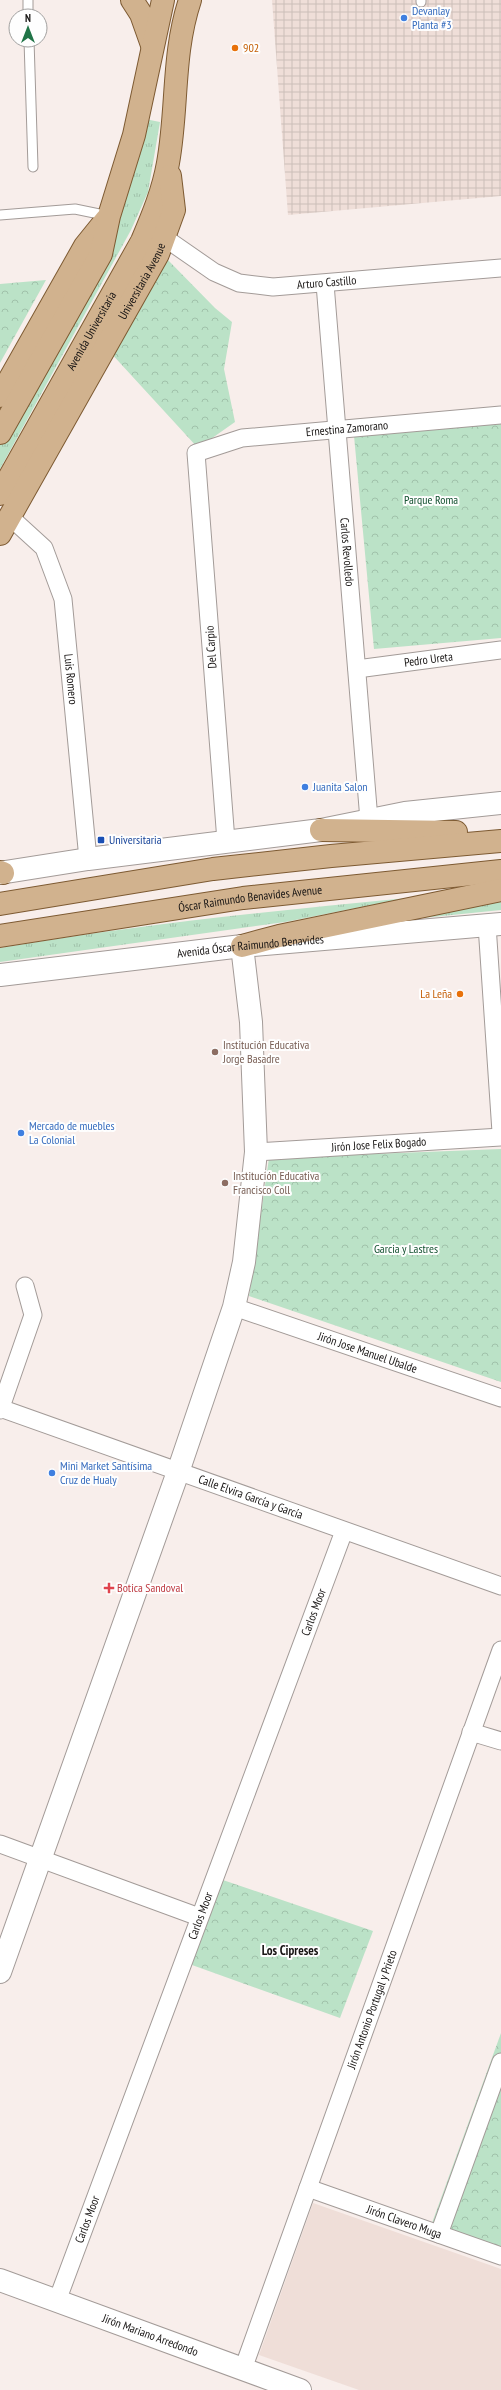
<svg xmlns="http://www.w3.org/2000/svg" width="501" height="2390" font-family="'PT Sans Narrow',sans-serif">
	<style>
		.built { fill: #efded8 }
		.industrial { fill: url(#industrial-grid) }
		.grass { fill: url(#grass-tufts) }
		.park { fill: url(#park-crowns) }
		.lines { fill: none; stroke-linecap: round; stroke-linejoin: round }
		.lane-casing { stroke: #a39b98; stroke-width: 11 }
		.street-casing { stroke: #a39b98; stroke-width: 19 }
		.secondary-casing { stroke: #a39b98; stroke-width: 24 }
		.primary-casing { stroke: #7d5a32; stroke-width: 24 }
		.lane { stroke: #fff; stroke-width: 9 }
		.street { stroke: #fff; stroke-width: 17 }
		.secondary { stroke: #fff; stroke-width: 22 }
		.primary { stroke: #d1b28e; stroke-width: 22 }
		.shop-dot { fill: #3f7fe0; stroke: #fefefe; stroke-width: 1.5 }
		.food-dot { fill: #e8710a; stroke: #fefefe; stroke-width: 1.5 }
		.transit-dot { fill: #1a4fb4; stroke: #fefefe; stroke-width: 1.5 }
		.education-dot { fill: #8d6e63; stroke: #fefefe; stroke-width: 1.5 }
		.health-dot { fill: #e0444e; stroke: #fefefe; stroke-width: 1.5 }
		.labels { text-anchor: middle; stroke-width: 4; stroke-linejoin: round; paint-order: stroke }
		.shop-label { font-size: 12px; fill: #366cbe; stroke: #fefefe; text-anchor: start }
		.food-label { font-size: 12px; fill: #c56008; stroke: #fefefe; text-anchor: start }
		.street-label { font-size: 12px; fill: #181514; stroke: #fefefe }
		.park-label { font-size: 12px; fill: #135130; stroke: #fefefe }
		.transit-label { font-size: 12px; fill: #164399; stroke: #fefefe; text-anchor: start }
		.education-label { font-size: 12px; fill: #785e54; stroke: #fefefe; text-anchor: start }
		.health-label { font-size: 12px; fill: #be3a42; stroke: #fefefe; text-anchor: start }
		.neighbourhood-label { font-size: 13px; font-weight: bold; fill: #181514; stroke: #fefefe }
	</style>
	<defs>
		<pattern id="industrial-grid" width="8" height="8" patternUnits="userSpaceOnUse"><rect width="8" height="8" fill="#efded8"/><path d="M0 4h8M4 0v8" fill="none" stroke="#ccbeb8"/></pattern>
		<pattern id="grass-tufts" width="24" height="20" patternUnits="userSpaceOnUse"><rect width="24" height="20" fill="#bbe2c7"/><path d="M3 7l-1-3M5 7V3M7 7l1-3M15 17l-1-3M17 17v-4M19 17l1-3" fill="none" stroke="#a0c1aa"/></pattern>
		<pattern id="park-crowns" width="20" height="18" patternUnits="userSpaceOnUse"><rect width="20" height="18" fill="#bbe2c7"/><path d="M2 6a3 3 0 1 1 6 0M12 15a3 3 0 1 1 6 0" fill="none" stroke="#a0c1aa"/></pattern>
	</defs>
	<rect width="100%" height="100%" fill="#f8eeeb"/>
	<!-- built -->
	<polygon class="built" points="313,2203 501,2269 501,2390 359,2390 259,2355"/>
	<!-- industrial -->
	<polygon class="industrial" points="272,0 501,0 501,196 288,215"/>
	<!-- grass -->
	<g class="grass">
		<polygon points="145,119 160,122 148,192 131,230 0,469 0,432"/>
		<polygon points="501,893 501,910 383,922"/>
		<path d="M407,898L285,922L0,962V948C135,925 271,911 407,898Z"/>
	</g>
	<!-- park -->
	<g class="park">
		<polygon points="167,259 215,308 232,322 224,369 235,422 198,448 109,351"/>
		<polygon points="46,280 0,363 0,284"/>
		<polygon points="501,423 501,638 374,649 354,436"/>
		<polygon points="501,1149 501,1382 249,1296 269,1158"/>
		<polygon points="220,1879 373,1931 340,2018 192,1965"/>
		<polygon points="501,2033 501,2249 432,2223"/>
	</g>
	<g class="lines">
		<defs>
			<g id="lane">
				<polyline points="28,0 28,16"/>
				<polyline points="421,0 421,2"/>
				<polyline points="29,40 33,167"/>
				<polyline points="0,215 75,209 109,216"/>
			</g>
			<g id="street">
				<path id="s1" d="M165,238L214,272L239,283L273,287L501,268"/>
				<path id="s2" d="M325,284L369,820"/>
				<path id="s3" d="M10,517L44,548L63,599L88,859"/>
				<path id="s4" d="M357,669L501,650"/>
				<path id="s5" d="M226,841L196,453L242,438L501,415"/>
				<polyline points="487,925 501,1132"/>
				<path id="s6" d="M256,1152L501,1137"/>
				<path id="s7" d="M234,1307L501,1398"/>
				<path id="s8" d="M0,1408L501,1586"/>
				<polyline points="0,1410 33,1315 25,1286"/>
				<polyline points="471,1732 501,1741"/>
				<polyline points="0,1844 199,1917"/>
				<path id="s9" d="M308,2188L501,2256"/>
				<polyline points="439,2234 501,2062"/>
				<path id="s10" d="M57,2301L344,1531"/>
				<path id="s11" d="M243,2369L501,1650"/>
			</g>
			<g id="secondary">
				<polyline points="0,873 88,859 321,830 405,813 501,803"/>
				<path id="s12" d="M0,975L242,946L501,924"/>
				<polyline points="0,1972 178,1472 234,1307 244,1262 256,1152 251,1022 242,946"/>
				<path id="s13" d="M0,2280L300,2390"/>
			</g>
			<g id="primary">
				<polyline points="132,0 141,14 152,45"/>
				<polyline points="0,396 85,246 106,220"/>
				<polyline points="0,433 101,254 109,216 134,135 163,0"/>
				<path id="s14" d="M0,494L142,241C153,215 163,191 168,163C178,108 172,54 190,0"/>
				<path id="s15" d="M0,534L158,254L174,210L170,176"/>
				<polyline points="321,830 456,832"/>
				<polyline points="0,872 3,873"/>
				<polyline points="0,904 213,869 331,856 501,841"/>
				<path id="s16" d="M0,936L243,898L501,871"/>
				<polyline points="242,946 279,936 501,890"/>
			</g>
		</defs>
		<!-- lane casing -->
		<use href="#lane" class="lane-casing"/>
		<!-- street casing -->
		<use href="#street" class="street-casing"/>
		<!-- secondary casing -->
		<use href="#secondary" class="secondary-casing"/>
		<!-- primary casing -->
		<use href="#primary" class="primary-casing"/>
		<!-- lane -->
		<use href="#lane" class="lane"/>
		<!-- street -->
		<use href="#street" class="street"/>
		<!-- secondary -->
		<use href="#secondary" class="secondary"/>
		<!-- primary -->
		<use href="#primary" class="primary"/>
	</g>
	<!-- markers -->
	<g class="shop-dot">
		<circle cx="404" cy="18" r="4"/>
		<circle cx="305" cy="787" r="4"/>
		<circle cx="21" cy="1133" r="4"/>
		<circle cx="52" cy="1473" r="4"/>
	</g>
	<g class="food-dot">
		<circle cx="235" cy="48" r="4"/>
		<circle cx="460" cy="994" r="4"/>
	</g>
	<rect class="transit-dot" x="97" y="836" width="8" height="8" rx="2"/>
	<g class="education-dot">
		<circle cx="215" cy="1052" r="4"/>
		<circle cx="225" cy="1183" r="4"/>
	</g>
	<path class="health-dot" d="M107 1582h4v4h4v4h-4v4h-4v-4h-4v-4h4z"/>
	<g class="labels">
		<!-- shop labels -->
		<g class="shop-label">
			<text x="412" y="15">Devanlay<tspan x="412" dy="14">Planta #3</tspan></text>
			<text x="313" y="791">Juanita Salon</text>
			<text x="29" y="1130">Mercado de muebles<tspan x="29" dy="14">La Colonial</tspan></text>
			<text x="60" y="1470">Mini Market Santísima<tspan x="60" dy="14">Cruz de Hualy</tspan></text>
		</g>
		<!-- food labels -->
		<g class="food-label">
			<text x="243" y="52">902</text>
			<text x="452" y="998" text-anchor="end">La Leña</text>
		</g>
		<!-- street labels -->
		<g class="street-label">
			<text dy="4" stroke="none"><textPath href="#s15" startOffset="290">Universitaria Avenue</textPath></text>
			<text dy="4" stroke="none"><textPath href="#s1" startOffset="175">Arturo Castillo</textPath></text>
			<text dy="4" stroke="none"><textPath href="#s14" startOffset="187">Avenida Universitaria</textPath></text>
			<text dy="4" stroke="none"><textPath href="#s5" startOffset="543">Ernestina Zamorano</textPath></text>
			<text dy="4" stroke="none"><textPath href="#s2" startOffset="269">Carlos Revolledo</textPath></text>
			<text transform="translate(211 647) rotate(-94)" y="4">Del Carpio</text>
			<text dy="4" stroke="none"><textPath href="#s4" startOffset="72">Pedro Ureta</textPath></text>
			<text dy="4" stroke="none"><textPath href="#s3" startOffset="181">Luis Romero</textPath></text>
			<text dy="4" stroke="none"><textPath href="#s16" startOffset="253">Óscar Raimundo Benavides Avenue</textPath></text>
			<text dy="4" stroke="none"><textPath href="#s12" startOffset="252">Avenida Óscar Raimundo Benavides</textPath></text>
			<text dy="4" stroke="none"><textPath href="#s6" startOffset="123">Jirón Jose Felix Bogado</textPath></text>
			<text dy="4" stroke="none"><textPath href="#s7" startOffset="141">Jirón Jose Manuel Ubalde</textPath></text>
			<text dy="4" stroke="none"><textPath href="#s8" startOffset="266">Calle Elvira García y García</textPath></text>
			<text dy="4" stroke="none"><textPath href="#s10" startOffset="735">Carlos Moor</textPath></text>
			<text dy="4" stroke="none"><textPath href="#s10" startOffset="411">Carlos Moor</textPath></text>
			<text dy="4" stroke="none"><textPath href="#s11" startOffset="382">Jirón Antonio Portugal y Prieto</textPath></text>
			<text dy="4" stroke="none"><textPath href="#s10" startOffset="87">Carlos Moor</textPath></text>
			<text dy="4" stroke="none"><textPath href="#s9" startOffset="102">Jirón Clavero Muga</textPath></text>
			<text dy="4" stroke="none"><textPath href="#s13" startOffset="160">Jirón Mariano Arredondo</textPath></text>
		</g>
		<!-- park labels -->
		<g class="park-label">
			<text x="431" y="504">Parque Roma</text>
			<text x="406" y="1253">Garcia y Lastres</text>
		</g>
		<!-- transit labels -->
		<g class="transit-label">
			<text x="109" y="844">Universitaria</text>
		</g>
		<!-- education labels -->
		<g class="education-label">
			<text x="223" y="1049">Institución Educativa<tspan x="223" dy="14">Jorge Basadre</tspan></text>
			<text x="233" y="1180">Institución Educativa<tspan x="233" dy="14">Francisco Coll</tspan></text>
		</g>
		<!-- health labels -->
		<g class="health-label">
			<text x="117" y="1592">Botica Sandoval</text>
		</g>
		<!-- neighbourhood labels -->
		<g class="neighbourhood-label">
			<text x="290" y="1955">Los Cipreses</text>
		</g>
	</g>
	<!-- north arrow -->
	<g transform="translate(28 28)"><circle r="19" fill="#fefefe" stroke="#a2a1a0"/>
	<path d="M0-3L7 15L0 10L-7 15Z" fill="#207447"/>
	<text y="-6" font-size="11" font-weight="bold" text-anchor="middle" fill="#181514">N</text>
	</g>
</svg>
